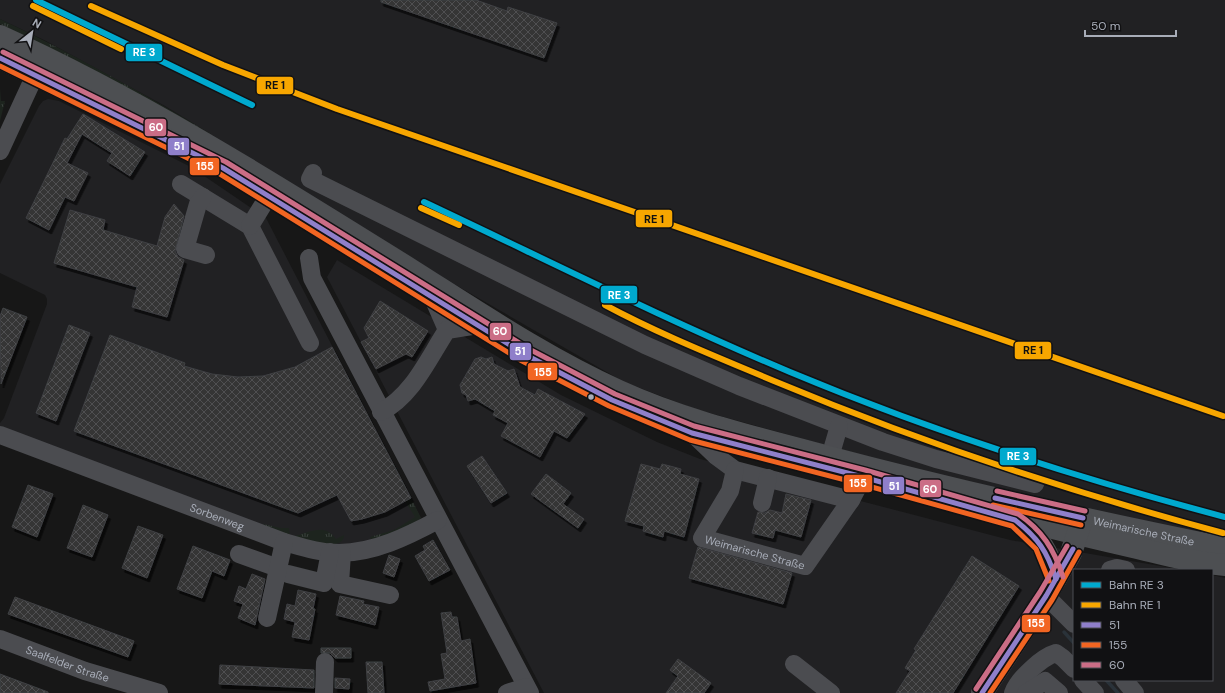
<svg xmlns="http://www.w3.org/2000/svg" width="1225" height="693" font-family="'DM Sans',sans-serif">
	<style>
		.built { fill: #212123 }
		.grass { fill: url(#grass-tufts) }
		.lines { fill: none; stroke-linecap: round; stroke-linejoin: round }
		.stream { stroke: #2a3239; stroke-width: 3.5 }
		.building { fill: url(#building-cross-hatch); stroke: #3f4043; filter: url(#shadow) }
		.minor { stroke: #4b4c50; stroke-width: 18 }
		.major { stroke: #4d4f52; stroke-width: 22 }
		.bus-1-casing { stroke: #111113; stroke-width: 8 }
		.bus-2-casing { stroke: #111113; stroke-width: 8 }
		.bus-3-casing { stroke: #111113; stroke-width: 8 }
		.bus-1 { stroke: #8f7fca; stroke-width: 5 }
		.bus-2 { stroke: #f26522; stroke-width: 5 }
		.bus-3 { stroke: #cb6d86; stroke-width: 5 }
		.rail-1-casing { stroke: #111113; stroke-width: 9 }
		.rail-2-casing { stroke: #111113; stroke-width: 9 }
		.rail-1 { stroke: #00a9ce; stroke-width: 6 }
		.rail-2 { stroke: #f7a600; stroke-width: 6 }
		.bus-dot { fill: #a8adb8; stroke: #111113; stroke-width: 1.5 }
		.labels { text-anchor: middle; stroke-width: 3; stroke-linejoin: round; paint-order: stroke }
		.street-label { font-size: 11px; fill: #a8adb8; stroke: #111113 }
		.line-badge { stroke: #111113; stroke-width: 1.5 }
		.badge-label { font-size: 11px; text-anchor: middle; font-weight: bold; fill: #fff }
		.pale-badge-label { font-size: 11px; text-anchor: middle; font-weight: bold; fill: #111 }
	</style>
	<defs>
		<pattern id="grass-tufts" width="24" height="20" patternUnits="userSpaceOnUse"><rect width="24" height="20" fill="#1d241e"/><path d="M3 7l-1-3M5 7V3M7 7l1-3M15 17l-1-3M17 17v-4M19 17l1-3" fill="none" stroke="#3b413d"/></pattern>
		<pattern id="building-cross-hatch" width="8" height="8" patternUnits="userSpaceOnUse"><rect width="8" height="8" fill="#353536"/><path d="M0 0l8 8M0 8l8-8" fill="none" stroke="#4f5051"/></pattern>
		<filter id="shadow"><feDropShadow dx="2.5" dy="4" stdDeviation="0" flood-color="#0009"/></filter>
	</defs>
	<rect width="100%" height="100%" fill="#171717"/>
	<!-- built -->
	<g class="built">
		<polygon points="0,0 1225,0 1225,533 1208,529 1203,535 905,467 695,409 624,382 454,284 165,106 46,41 0,19"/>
		<polygon points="48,99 59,101 191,167 266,218 421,518 366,543 335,545 303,541 0,429 0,423 4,418 47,304 47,299 45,295 0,273 0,184 39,106 43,101"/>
		<polygon points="337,260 561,395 657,442 700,459 1010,540 1183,570 1074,570 1074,680 1212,680 1212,575 1225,578 1225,693 544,693 327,277"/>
	</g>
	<!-- grass -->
	<g class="grass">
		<path d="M0,19C74,54 146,95 216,137L68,57L0,24Z"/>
		<polygon points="0,89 1,101 5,101 0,121"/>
		<path d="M411,498L421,518C411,527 384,540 371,539L370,537L394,530L415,517L405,501Z"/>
		<path d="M263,524L281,528H289L290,537C307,534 324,521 336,539L344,535C346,558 269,535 263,524Z"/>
	</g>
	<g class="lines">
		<!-- stream -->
		<g class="stream">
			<polyline points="1064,632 1074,643"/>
			<polyline points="1106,680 1118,693"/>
		</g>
	</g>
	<!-- building -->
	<g class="building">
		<polygon points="381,0 476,0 507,11 508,7 557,23 544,58 381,2"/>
		<polygon points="83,114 145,152 130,176 107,161 112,153 82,134 67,163 88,173 74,201 65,197 49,230 26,218 65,138 67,139"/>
		<polygon points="174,204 184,216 175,251 178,257 184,260 167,317 132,307 137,287 54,263 70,210 105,220 103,230 157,246 165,217"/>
		<polygon points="380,301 428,331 412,357 406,354 376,369 361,342 369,338 364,328"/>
		<polygon points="3,308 27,317 1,384 0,316"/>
		<polygon points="69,325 90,333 56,421 36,413"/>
		<polygon points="110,335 185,363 184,366 212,374 238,377 263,376 295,367 332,347 411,498 385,512 362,519 351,521 337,495 298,513 74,431"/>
		<polygon points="481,357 486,359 492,357 494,364 508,371 514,369 520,387 535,395 538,389 585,414 567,438 554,431 540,457 501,436 508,423 493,415 495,411 475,399 468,401 466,395 462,393 460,385 475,359"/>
		<polygon points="482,456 507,493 491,503 467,466"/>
		<polygon points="641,464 660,469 662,464 670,466 681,469 680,474 699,479 684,537 664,531 663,537 643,531 644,526 625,521"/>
		<polygon points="546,474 571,493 563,504 584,519 578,528 531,494"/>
		<polygon points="28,485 53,494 37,537 12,527"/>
		<polygon points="786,494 811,500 801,537 775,530 773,538 752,533 758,512 765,513 770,510 782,513"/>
		<polygon points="83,505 108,515 92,557 67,548"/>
		<polygon points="138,526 163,535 147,578 122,568"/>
		<polygon points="433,540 450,570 429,581 415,556 425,550 423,546"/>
		<polygon points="193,546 230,560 224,576 212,571 202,598 177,589"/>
		<polygon points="698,547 792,573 783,604 689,578"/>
		<polygon points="389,555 400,559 394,577 383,573"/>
		<polygon points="972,556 1019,586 953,693 896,693 910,671 905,668 916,650 914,649"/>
		<polygon points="252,574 265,579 255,625 238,618 243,604 234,601 239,586 246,589"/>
		<polygon points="298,590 316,594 313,609 315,609 309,640 292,637 295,622 284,619 287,604 295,606"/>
		<polygon points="340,596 364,601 363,604 379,607 375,625 336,615"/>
		<polygon points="15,597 134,641 128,657 8,614"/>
		<polygon points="451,612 452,617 457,617 461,641 470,639 476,683 430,691 428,682 445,679 441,654 447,653 441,613"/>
		<polygon points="321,648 351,648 351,658 335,658 330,653 321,653"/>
		<polygon points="678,659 711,683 704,693 666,693 678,676 670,670"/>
		<polygon points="366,662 382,662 384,693 368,693"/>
		<polygon points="220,665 314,670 314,688 219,684"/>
		<polygon points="0,674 48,692 48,693 0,693"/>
		<polygon points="335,678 350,679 349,689 335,688"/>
	</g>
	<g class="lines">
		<!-- minor -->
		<g class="minor">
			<polyline points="0,151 41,62"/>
			<polyline points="313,173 310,179 645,345 739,386 883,442 936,459 1035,484"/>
			<polyline points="181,184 250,226 310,343"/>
			<polyline points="203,197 198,204 185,249 206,255"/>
			<polyline points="250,226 269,195"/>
			<polyline points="309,258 312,278 530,693"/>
			<polyline points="433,298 447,330"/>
			<path d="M381,412C413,395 428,359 447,330L478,325"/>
			<polyline points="692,433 716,456 735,470 851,500 863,477"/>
			<path id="s1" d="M0,435L284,542C302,547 320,553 339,553C374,553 408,536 438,520"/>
			<polyline points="830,457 839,426"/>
			<path id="s2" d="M735,470L730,491L702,538L805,566L851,500"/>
			<polyline points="762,503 768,478"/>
			<polyline points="342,553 340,584 390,595"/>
			<polyline points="239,554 278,568"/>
			<polyline points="1110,570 1117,568 1126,570"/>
			<polyline points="288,574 324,583 330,552"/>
			<polyline points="1046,596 1074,624"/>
			<polyline points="267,618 284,542"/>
			<path id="s3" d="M0,639L85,671L159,693"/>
			<polyline points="794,664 831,693"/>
			<polyline points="1083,680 1095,693"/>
			<polyline points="1124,680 1135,693"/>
			<polyline points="324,693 325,662"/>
			<polyline points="507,693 526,687"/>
			<path d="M1013,693C1018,679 1042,657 1056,653L1063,658L1074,669"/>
			<polyline points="1026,693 1045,681 1059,693"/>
		</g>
		<!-- major -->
		<g class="major">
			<path id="s4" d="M0,36C143,101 277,186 410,269C478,312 546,358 619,391C685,421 755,437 825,456C957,491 1091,521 1225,548"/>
			<polyline points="0,58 173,142"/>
			<path d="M962,504C1018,520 1075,534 1133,547C1163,554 1194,563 1225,565"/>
			<path d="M1018,522C1041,539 1048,551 1056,579"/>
			<polyline points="982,693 1046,596 1071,553 1082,520"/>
		</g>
		<defs>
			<g id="bus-1">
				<path d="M0,58L223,168L526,355L612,400L692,433L863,477L1015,520C1038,538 1047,551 1056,579"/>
				<polyline points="995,498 1083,518"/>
				<polyline points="982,693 1046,596 1073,549"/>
			</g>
			<g id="bus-2">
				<polyline points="0,66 220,174 522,361 609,406 690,440 861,484 1012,526 1036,549 1049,581"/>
				<polyline points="993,505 1081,525"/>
				<polyline points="990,693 1052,600 1079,552"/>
			</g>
			<g id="bus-3">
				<path d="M3,52L226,162L529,349L615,394L694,426L865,470L1018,514C1042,530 1054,549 1063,577"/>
				<polyline points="997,491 1085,511"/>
				<polyline points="976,689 1040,592 1067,546"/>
			</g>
		</defs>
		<!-- bus-1 casing -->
		<use href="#bus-1" class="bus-1-casing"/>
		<!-- bus-2 casing -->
		<use href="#bus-2" class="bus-2-casing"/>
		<!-- bus-3 casing -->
		<use href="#bus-3" class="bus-3-casing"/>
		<!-- bus-1 -->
		<use href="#bus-1" class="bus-1"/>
		<!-- bus-2 -->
		<use href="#bus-2" class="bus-2"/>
		<!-- bus-3 -->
		<use href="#bus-3" class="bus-3"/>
		<defs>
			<g id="rail-1">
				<polyline points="36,0 252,105"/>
				<path d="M424,202C545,259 666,320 790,372C931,431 1077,478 1225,517"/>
			</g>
			<g id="rail-2">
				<polyline points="33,6 121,49"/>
				<polyline points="91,6 223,65 337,109 1223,416"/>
				<polyline points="421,208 459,225"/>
				<path d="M605,305C659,334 717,357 774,381C920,442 1070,492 1223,533"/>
			</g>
		</defs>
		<!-- rail-1 casing -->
		<use href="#rail-1" class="rail-1-casing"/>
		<!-- rail-2 casing -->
		<use href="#rail-2" class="rail-2-casing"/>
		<!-- rail-1 -->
		<use href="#rail-1" class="rail-1"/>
		<!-- rail-2 -->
		<use href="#rail-2" class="rail-2"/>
	</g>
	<!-- markers -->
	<circle class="bus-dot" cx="591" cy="397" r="3.5"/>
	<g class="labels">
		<!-- street labels -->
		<g class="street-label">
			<text dy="4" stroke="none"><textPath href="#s1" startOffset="232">Sorbenweg</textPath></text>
			<text dy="4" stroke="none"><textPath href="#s4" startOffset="1258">Weimarische Straße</textPath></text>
			<text dy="4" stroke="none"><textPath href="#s2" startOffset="131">Weimarische Straße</textPath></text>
			<text dy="4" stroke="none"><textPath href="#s3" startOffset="72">Saalfelder Straße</textPath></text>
		</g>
	</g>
	<g class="line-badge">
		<rect x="125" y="43" width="38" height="19" rx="4" fill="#00a9ce"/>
		<rect x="256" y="76" width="38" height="19" rx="4" fill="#f7a600"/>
		<rect x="144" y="118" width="23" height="19" rx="4" fill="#cb6d86"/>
		<rect x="167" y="137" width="23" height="19" rx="4" fill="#8f7fca"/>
		<rect x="189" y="157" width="31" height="19" rx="4" fill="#f26522"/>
		<rect x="635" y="209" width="38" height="19" rx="4" fill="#f7a600"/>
		<rect x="600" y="285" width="38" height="19" rx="4" fill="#00a9ce"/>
		<rect x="489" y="322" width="23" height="19" rx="4" fill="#cb6d86"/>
		<rect x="1014" y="341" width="38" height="19" rx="4" fill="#f7a600"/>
		<rect x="509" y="342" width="23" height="19" rx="4" fill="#8f7fca"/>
		<rect x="527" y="362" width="31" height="19" rx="4" fill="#f26522"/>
		<rect x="999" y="447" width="38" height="19" rx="4" fill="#00a9ce"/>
		<rect x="843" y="474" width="30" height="19" rx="4" fill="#f26522"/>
		<rect x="882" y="476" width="23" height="19" rx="4" fill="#8f7fca"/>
		<rect x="919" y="479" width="23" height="19" rx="4" fill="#cb6d86"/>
		<rect x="1021" y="614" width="30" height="19" rx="4" fill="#f26522"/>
	</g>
	<g class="badge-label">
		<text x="144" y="56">RE 3</text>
		<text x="156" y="131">60</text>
		<text x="179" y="150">51</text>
		<text x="205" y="170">155</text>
		<text x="619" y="299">RE 3</text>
		<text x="500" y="335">60</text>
		<text x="520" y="355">51</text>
		<text x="543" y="376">155</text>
		<text x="1018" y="460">RE 3</text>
		<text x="858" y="487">155</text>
		<text x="894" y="490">51</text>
		<text x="930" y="493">60</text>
		<text x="1036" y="627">155</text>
	</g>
	<g class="pale-badge-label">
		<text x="275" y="89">RE 1</text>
		<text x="654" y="223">RE 1</text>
		<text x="1033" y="354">RE 1</text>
	</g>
	<!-- legend -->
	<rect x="1073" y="569" width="140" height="112" fill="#111113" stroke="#4d4f55"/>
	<rect x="1081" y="582" width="20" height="6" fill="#00a9ce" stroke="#4d4f55"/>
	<text x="1109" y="589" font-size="12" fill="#a8adb8">Bahn RE 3</text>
	<rect x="1081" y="602" width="20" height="6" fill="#f7a600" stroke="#4d4f55"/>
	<text x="1109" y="609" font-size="12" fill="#a8adb8">Bahn RE 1</text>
	<rect x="1081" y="622" width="20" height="6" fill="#8f7fca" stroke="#4d4f55"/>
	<text x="1109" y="629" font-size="12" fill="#a8adb8">51</text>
	<rect x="1081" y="642" width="20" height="6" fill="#f26522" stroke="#4d4f55"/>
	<text x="1109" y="649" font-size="12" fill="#a8adb8">155</text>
	<rect x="1081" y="662" width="20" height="6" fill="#cb6d86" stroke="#4d4f55"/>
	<text x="1109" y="669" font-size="12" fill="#a8adb8">60</text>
	<!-- north arrow -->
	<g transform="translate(32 32) rotate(30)" stroke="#111113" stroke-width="3" paint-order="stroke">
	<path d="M0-3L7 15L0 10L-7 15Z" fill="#a8adb8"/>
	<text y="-6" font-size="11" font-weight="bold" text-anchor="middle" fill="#a8adb8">N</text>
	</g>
	<!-- scale -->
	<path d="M1085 30v6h91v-6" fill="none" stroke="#a8adb8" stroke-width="2"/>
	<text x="1091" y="30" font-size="12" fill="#a8adb8" stroke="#111113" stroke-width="3" paint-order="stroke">50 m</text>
</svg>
